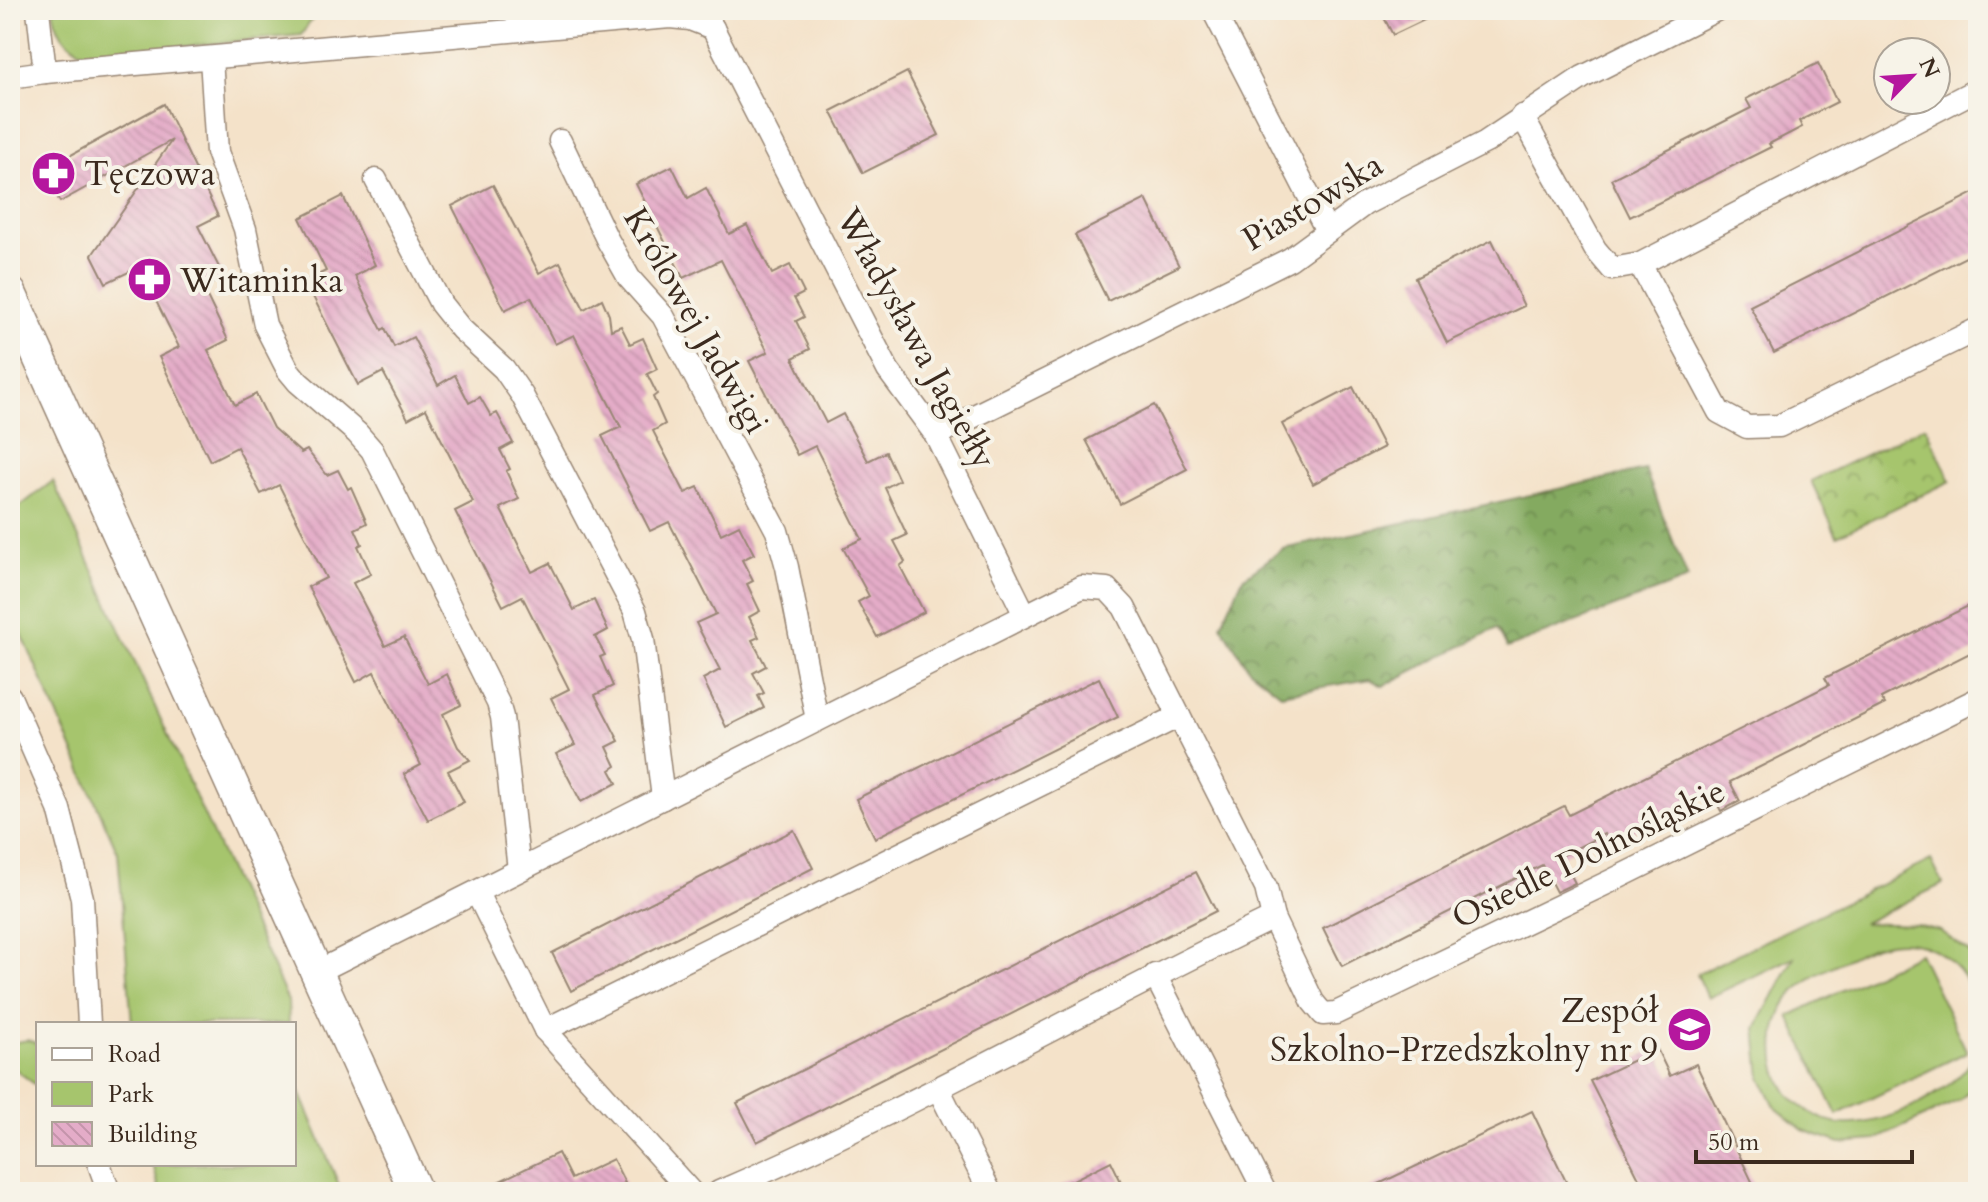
<svg xmlns="http://www.w3.org/2000/svg" width="1988" height="1202" font-family="Cardo,serif">
	<style>
		.green { fill: #a6c56d; stroke: #707846; stroke-width: 2 }
		.forest { fill: url(#forest-crowns); stroke: #606a3f; stroke-width: 2 }
		.park { fill: url(#park-crowns); stroke: #707846; stroke-width: 2 }
		.building { fill: url(#building-back-hatch) }
		.lines { fill: none; stroke-linecap: round; stroke-linejoin: round }
		.street-casing { stroke: #988674; stroke-width: 25 }
		.secondary-casing { stroke: #988674; stroke-width: 35 }
		.street { stroke: #fff; stroke-width: 22 }
		.secondary { stroke: #fff; stroke-width: 32 }
		.labels { text-anchor: middle; stroke-width: 8; stroke-linejoin: round; paint-order: stroke }
		.poi-label { font-size: 34px; fill: #3b2a1e; stroke: #f7f3e8; text-anchor: start }
		.street-label { font-size: 34px; fill: #3b2a1e; stroke: #f7f3e8 }
	</style>
	<defs>
		<pattern id="forest-crowns" width="20" height="18" patternUnits="userSpaceOnUse" patternTransform="scale(2)"><rect width="20" height="18" fill="#84aa60"/><path d="M2 6a3 3 0 1 1 6 0M12 15a3 3 0 1 1 6 0" fill="none" stroke="#6d8b4f"/></pattern>
		<pattern id="park-crowns" width="20" height="18" patternUnits="userSpaceOnUse" patternTransform="scale(2)"><rect width="20" height="18" fill="#a6c56d"/><path d="M2 6a3 3 0 1 1 6 0M12 15a3 3 0 1 1 6 0" fill="none" stroke="#88a059"/></pattern>
		<pattern id="building-back-hatch" width="6" height="6" patternUnits="userSpaceOnUse" patternTransform="scale(2)"><rect width="6" height="6" fill="#e4acc8"/><path d="M-1 5l2 2M0 0l6 6M5-1l2 2" fill="none" stroke="#c494ab"/></pattern>
	</defs>
	<rect width="100%" height="100%" fill="#f7f3e8"/>
	<filter id="ink" filterUnits="userSpaceOnUse"><feTurbulence type="fractalNoise" baseFrequency=".0125" numOctaves="2"/><feDisplacementMap in="SourceGraphic" scale="16" xChannelSelector="R" yChannelSelector="G"/><feConvolveMatrix kernelMatrix="1 2 1 2 8 2 1 2 1" color-interpolation-filters="sRGB"/></filter>
	<filter id="wash" filterUnits="userSpaceOnUse"><feTurbulence type="fractalNoise" baseFrequency=".006" numOctaves="4" result="noise"/><feDisplacementMap in="SourceGraphic" scale="32" xChannelSelector="R" yChannelSelector="G"/><feGaussianBlur stdDeviation="1.8" result="paint"/><feColorMatrix in="noise" values="0 0 0 0 0 0 0 0 0 0 0 0 0 0 0 0 0 1.4 0 .05"/><feComposite in="paint" operator="in"/></filter>
	<g filter="url(#wash)">
		<rect width="100%" height="100%" fill="#f4e2c9"/>
		<!-- green -->
		<g class="green">
			<path d="M53,10H373L314,17L301,35L97,55C72,51 57,36 53,10Z"/>
			<polygon points="53,481 288,1001 289,1024 132,1024 118,853 10,607 10,514"/>
			<path d="M1931,860L1943,884L1863,923L1917,925L1940,931L1969,952L1978,966V1008C1964,962 1927,931 1876,946C1865,949 1854,956 1843,961C1827,969 1809,977 1796,990C1771,1016 1767,1062 1787,1092C1795,1104 1809,1112 1821,1118C1860,1140 1943,1099 1968,1066C1973,1059 1976,1047 1978,1038V1082L1960,1100L1875,1140L1840,1143L1803,1130L1776,1108L1761,1078L1756,1028L1794,957L1708,998L1697,974Z"/>
			<polygon points="1919,953 1967,1052 1837,1115 1789,1016"/>
			<polygon points="28,1040 38,1044 38,1087 10,1065 10,1043"/>
			<polygon points="294,1078 342,1192 160,1192 153,1164 294,1164"/>
		</g>
		<!-- forest -->
		<polygon class="forest" points="1645,470 1688,579 1507,648 1497,628 1383,686 1370,679 1281,694 1249,669 1221,625 1243,578 1283,549"/>
		<!-- park -->
		<polygon class="park" points="1925,426 1951,481 1837,536 1811,481"/>
		<g id="blocks">
			<!-- building -->
			<g class="building">
				<polygon points="1380,10 1445,10 1393,35"/>
				<polygon points="1818,63 1837,102 1799,121 1802,127 1769,144 1771,147 1630,217 1611,179 1751,108 1746,99"/>
				<polygon points="907,72 939,135 863,173 831,111"/>
				<polygon points="164,104 218,216 198,226 224,277 203,288 228,340 208,350 235,405 256,394 273,428 301,453 307,450 327,475 338,470 348,489 351,487 367,523 355,529 362,544 358,546 371,574 353,583 370,616 385,646 404,637 428,684 447,674 461,705 443,714 458,747 470,760 448,771 464,802 428,820 404,774 421,765 374,672 356,682 308,587 326,578 279,485 261,494 237,447 210,461 159,357 179,347 139,267 106,283 92,255 172,140 60,202 47,179 51,166"/>
				<polygon points="672,166 688,198 706,188 729,234 747,225 772,274 790,265 804,293 794,298 804,317 796,321 810,349 793,358 809,390 826,423 843,414 868,461 886,452 899,480 885,488 907,535 894,541 905,562 900,566 924,612 877,637 858,602 869,596 843,548 862,539 815,446 797,455 749,361 768,352 721,260 683,278 636,184"/>
				<polygon points="493,185 539,273 560,262 584,309 602,299 609,315 611,330 621,326 630,344 643,338 657,369 647,374 657,394 653,397 665,424 653,431 685,493 698,487 721,534 739,525 754,554 742,560 753,581 747,584 760,611 749,617 759,637 752,640 766,666 753,673 764,693 758,696 764,708 726,727 703,679 720,670 696,623 716,614 669,522 650,531 602,436 621,427 574,335 555,344 531,297 505,310 452,206"/>
				<polygon points="1978,191 1978,251 1774,353 1750,306"/>
				<polygon points="343,196 375,265 355,276 382,330 385,328 394,347 413,337 438,385 455,375 469,403 480,397 491,416 497,413 513,443 500,450 510,469 506,471 519,499 500,508 532,572 550,563 574,610 594,600 608,630 595,637 605,655 600,657 613,686 595,695 619,741 607,747 616,766 610,770 617,783 581,802 556,754 575,745 551,698 569,689 522,596 503,606 455,511 473,502 426,409 408,419 383,372 358,385 305,281 326,271 300,218"/>
				<polygon points="1146,199 1179,266 1108,301 1075,235"/>
				<polygon points="1492,240 1524,306 1447,343 1415,278"/>
				<polygon points="1353,387 1384,447 1313,484 1282,424"/>
				<polygon points="1154,405 1187,469 1120,504 1086,440"/>
				<polygon points="1978,601 1978,649 1881,698 1885,704 1730,782 1740,801 1721,811 1711,792 1609,843 1604,834 1561,856 1575,883 1556,892 1542,865 1342,966 1323,928 1564,806 1569,815 1829,685 1825,678"/>
				<polygon points="1099,678 1118,717 875,838 856,799"/>
				<polygon points="794,830 813,868 571,991 552,953"/>
				<polygon points="1196,872 1216,911 757,1142 737,1103"/>
				<polygon points="1657,1049 1670,1076 1696,1064 1757,1192 1646,1192 1590,1081"/>
				<polygon points="1532,1111 1571,1192 1362,1192"/>
				<polygon points="558,1153 571,1179 613,1159 625,1183 607,1192 477,1192"/>
				<polygon points="1111,1161 1126,1192 1049,1192"/>
			</g>
		</g>
	</g>
	<g filter="url(#ink)">
		<use href="#blocks" fill-opacity="0" stroke="#988674" stroke-width="2"/>
		<g class="lines">
			<defs>
				<g id="street">
					<polyline points="38,10 45,72"/>
					<polyline points="1213,10 1327,231"/>
					<polyline points="706,15 888,370 936,435 1025,615"/>
					<polyline points="211,58 217,152 245,229 265,325 288,370 298,382 357,433 372,450 498,703 502,717 519,870"/>
					<polyline points="10,77 45,72 670,17 690,19 713,28"/>
					<polyline points="1522,116 1595,249 1612,269 1640,264 1978,89"/>
					<polyline points="560,141 607,239 629,278 663,316 777,531 787,567 817,720"/>
					<polyline points="376,180 441,304 461,329 504,369 522,395 635,611 643,639 663,798"/>
					<polyline points="1640,264 1719,412 1747,427 1779,426 1978,329"/>
					<polyline points="936,435 1290,259 1365,204 1486,142 1583,77 1716,10"/>
					<polyline points="10,697 59,809 82,898 89,1024"/>
					<polyline points="477,893 545,1030 691,1192"/>
					<polyline points="317,972 1082,587 1107,589 1124,607 1266,888 1273,918 1313,1002 1323,1014 1336,1013 1611,881 1978,699"/>
					<polyline points="1155,975 1265,1192"/>
					<polyline points="545,1030 1179,716"/>
					<polyline points="938,1088 990,1192"/>
					<polyline points="99,1164 109,1192"/>
					<path d="M719,1192C908,1111 1087,1007 1273,918"/>
				</g>
				<polyline id="secondary" points="10,293 416,1192"/>
			</defs>
			<!-- street casing -->
			<use href="#street" class="street-casing"/>
			<!-- secondary casing -->
			<use href="#secondary" class="secondary-casing"/>
			<!-- street -->
			<use href="#street" class="street"/>
			<!-- secondary -->
			<use href="#secondary" class="secondary"/>
		</g>
	</g>
	<!-- icons -->
	<defs>
		<symbol id="pharmacy-disc" viewBox="-11 -11 22 22"><circle r="9.5" fill="#b5179e" stroke="#f7f3e8"/><path d="M-2-6h4v4h4v4h-4v4h-4v-4h-4v-4h4Z" fill="#fff"/></symbol>
		<symbol id="school-disc" viewBox="-11 -11 22 22"><circle r="9.5" fill="#b5179e" stroke="#f7f3e8"/><path d="M0-5L7-2L0 1L-7-2ZM-4 1L0 2.5L4 1V4Q0 6-4 4Z" fill="#fff"/></symbol>
	</defs>
	<g fill-rule="evenodd">
		<use href="#pharmacy-disc" x="28" y="148" width="51" height="51"/>
		<use href="#pharmacy-disc" x="124" y="254" width="51" height="51"/>
		<use href="#school-disc" x="1664" y="1004" width="51" height="51"/>
	</g>
	<g class="labels">
		<!-- poi labels -->
		<g class="poi-label">
			<text x="84" y="185">Tęczowa</text>
			<text x="180" y="292">Witaminka</text>
			<text x="1658" y="1022" text-anchor="end">Zespół<tspan x="1658" dy="39">Szkolno-Przedszkolny nr 9</tspan></text>
		</g>
		<!-- street labels -->
		<g class="street-label">
			<text transform="translate(1312 201) rotate(-31)" y="12">Piastowska</text>
			<text transform="translate(697 320) rotate(60)" y="12">Królowej Jadwigi</text>
			<text transform="translate(917 338) rotate(61)" y="12">Władysława Jagiełły</text>
			<text transform="translate(1588 853) rotate(-26)" y="12">Osiedle Dolnośląskie</text>
		</g>
	</g>
	<!-- margin -->
	<rect width="1988" height="1202" fill="none" stroke="#f7f3e8" stroke-width="40"/>
	<!-- legend -->
	<rect x="36" y="1022" width="260" height="144" fill="#f7f3e8" stroke="#aca397" stroke-width="2"/>
	<rect x="52" y="1048" width="40" height="12" fill="#ffffff" stroke="#aca397" stroke-width="2"/>
	<text x="108" y="1062" font-size="24" fill="#3b2a1e">Road</text>
	<rect x="52" y="1082" width="40" height="24" fill="#a6c56d" stroke="#aca397" stroke-width="2"/>
	<text x="108" y="1102" font-size="24" fill="#3b2a1e">Park</text>
	<rect x="52" y="1122" width="40" height="24" fill="url(#building-back-hatch)" stroke="#aca397" stroke-width="2"/>
	<text x="108" y="1142" font-size="24" fill="#3b2a1e">Building</text>
	<!-- north arrow -->
	<g transform="translate(1912 76) rotate(65)"><circle r="38" fill="#f7f3e8" stroke="#aca397" stroke-width="2"/>
	<path d="M0-6L14 30L0 20L-14 30Z" fill="#b5179e"/>
	<text y="-12" font-size="22" font-weight="bold" text-anchor="middle" fill="#3b2a1e">N</text>
	</g>
	<!-- scale -->
	<path d="M1696 1150v12h216v-12" fill="none" stroke="#3b2a1e" stroke-width="4"/>
	<text x="1708" y="1150" font-size="24" fill="#3b2a1e" stroke="#f7f3e8" stroke-width="6" paint-order="stroke">50 m</text>
</svg>
